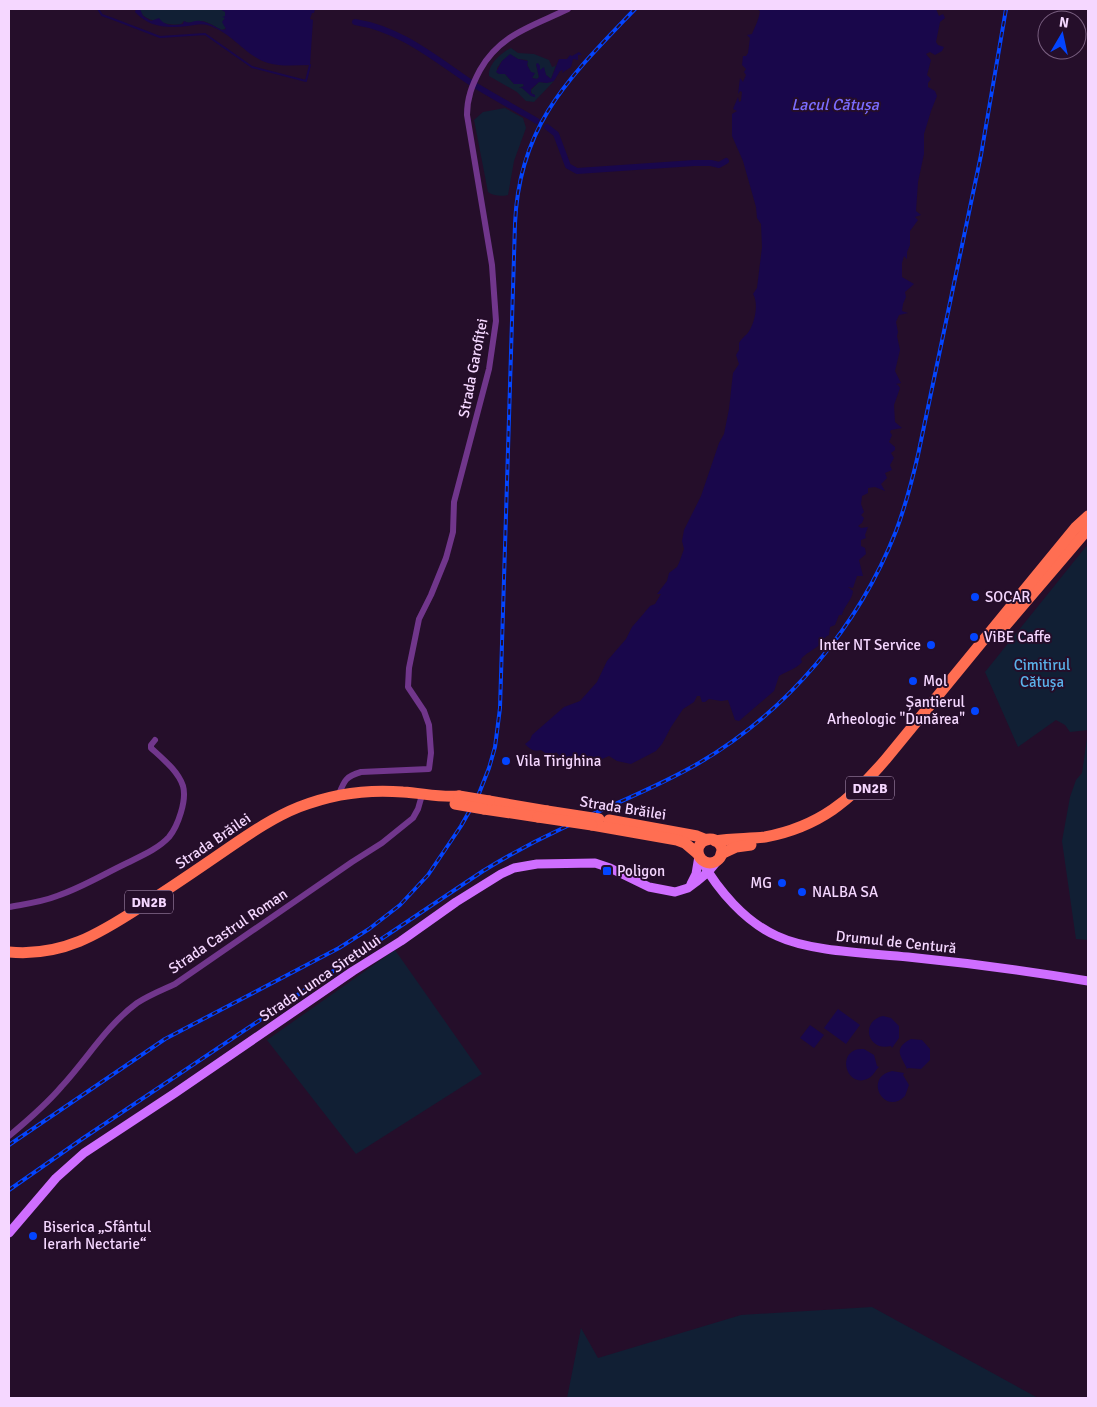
<svg xmlns="http://www.w3.org/2000/svg" width="1097" height="1407" font-family="Signika,sans-serif">
	<style>
		.green { fill: #111f34 }
		.water { fill: #19074b }
		.lines { fill: none; stroke-linecap: round; stroke-linejoin: round }
		.stream { stroke: #19074b; stroke-width: 2 }
		.canal { stroke: #19074b; stroke-width: 6 }
		.street { stroke: #71368c; stroke-width: 6 }
		.secondary { stroke: #cf6eff; stroke-width: 9 }
		.highway { stroke: #ff6e52; stroke-width: 11 }
		.rail-casing { stroke: #0345ff; stroke-width: 4 }
		.rail { stroke: #250e2a; stroke-width: 2; stroke-dasharray: 5.5; stroke-linecap: butt }
		.highway-bridge { stroke: #ff6e52; stroke-width: 11 }
		.poi-dot { fill: #0345ff; stroke: #250e2a; stroke-width: 2 }
		.labels { text-anchor: middle; stroke-width: 4; stroke-linejoin: round; paint-order: stroke }
		.shield { fill: #250e2a; stroke: #b79bbf; stroke-width: 1 }
		.shield-label { font-size: 14px; font-weight: bold; fill: #f5d7ff }
		.street-label { font-size: 15px; fill: #f5d7ff; stroke: #250e2a }
		.poi-label { font-size: 15px; fill: #f5d7ff; stroke: #250e2a; text-anchor: start }
		.park-label { font-size: 15px; fill: #5ab1e9; stroke: #250e2a }
		.water-label { font-size: 16px; font-style: italic; fill: #7c6dff; stroke: #250e2a }
	</style>
	<rect width="100%" height="100%" fill="#250e2a"/>
	<!-- green -->
	<g class="green">
		<path d="M139,9H220L226,12L225,19L223,21L226,28L222,30C215,27 209,22 202,21C195,21 191,25 184,21L181,24C172,26 148,21 143,15C141,14 141,11 139,9Z"/>
		<path d="M511,48L518,53L534,54L549,60L552,67L555,66L557,62L551,79L546,75L544,70L540,71L536,64L539,77L537,79L532,78L534,74C529,72 527,65 527,60L518,59L511,55L502,61L497,68V73L505,74L514,84H523L524,86L519,88H522L534,97L535,95L532,94L531,90L539,82L547,83L554,81L534,102L526,101L517,92L489,76C488,64 501,53 511,48Z"/>
		<path d="M505,108L523,118L526,128L514,161L508,195C503,197 491,195 488,192L474,120L483,112Z"/>
		<polygon points="1088,544 1088,730 1070,732 1065,725 1056,720 1018,747 985,672"/>
		<polygon points="1088,731 1088,940 1076,939 1062,841 1070,797 1076,780 1082,773"/>
		<polygon points="395,950 482,1074 356,1154 267,1040"/>
		<polygon points="872,1307 1038,1398 567,1398 581,1328 598,1358 741,1315"/>
	</g>
	<!-- water -->
	<g class="water">
		<path d="M136,9H140L143,16L151,21L159,18C164,26 174,26 183,24L184,21C191,25 193,20 200,21C209,22 214,27 222,30L226,29L222,22L225,18L222,17L225,16V12L220,9H315L314,13H312L310,19L313,20L310,65C296,65 282,67 268,63C245,56 231,31 207,25C201,23 194,25 188,26C167,28 150,28 135,12Z"/>
		<path d="M757,9H936L939,16L943,14L945,18L940,22L936,42L938,45L944,47L942,51L935,55L930,52L926,54L931,60L927,75L931,79L928,83V87L935,91L937,96L931,111L924,134V154L918,182L916,211L921,215L915,217L918,220L910,231V245L907,252V259L904,256L902,263V277L914,284L905,292L906,297L903,304L902,311L908,313L899,315L896,322L898,332L897,336L900,350L895,371L901,383L896,384L898,385L900,388L894,405L895,422L902,428L891,430L890,432L892,435L889,442L895,447V450L891,453L894,458L890,465L892,470L885,473L887,478L881,484L885,491L875,487L868,488V493L862,496L861,504L864,512L861,515L864,518L862,523L858,526L861,528L868,527L865,535L866,538L861,540V546L865,548L866,554L859,560L863,576H857L853,588L848,587L853,591C852,601 844,605 842,615H839L835,625L830,627L829,635C823,637 823,643 818,646C812,651 806,653 801,659L802,662C796,669 787,671 779,676L774,691L739,721L735,720L728,700L721,701L709,699L705,702H702L700,696H697L694,702L683,709L671,727L662,744L656,751L631,764L617,761L609,756L602,759L584,755L573,759L572,762L567,758L563,759L556,752L551,757L541,750C533,752 530,749 525,744L530,740L532,735L564,707L580,701L597,682L607,661L626,639L632,627L639,619L650,606L655,604L661,594H657L667,581L669,573L677,567L679,563L684,549L682,541L684,530L701,496L719,443L724,434L729,409L733,373L739,364L736,355L739,350V343C741,339 744,337 747,334C755,325 759,303 753,294L757,288L762,247L761,224L757,218L756,207L743,161L732,136V114L737,111L733,109L738,97L739,102L741,101L742,92L740,91L738,94L740,78L743,82L746,75L744,72L746,69L742,65L743,56H746L748,53L750,38L747,35L752,34C755,27 759,19 760,11Z"/>
		<polygon points="579,52 582,55 578,55 578,60 573,59 571,67 562,73 563,70 560,71 554,81 547,83 539,82 531,89 531,93 535,95 535,97 531,96 522,88 519,88 524,86 523,84 514,84 505,74 499,74 496,72 502,61 510,54 518,59 528,61 527,65 531,72 535,73 532,78 537,79 539,77 536,64 538,63 540,66 540,70 544,67 546,75 551,79 559,59 567,59 570,55 572,56"/>
		<polygon points="838,1009 860,1025 846,1044 824,1028"/>
		<path d="M883,1016L891,1018L899,1026V1038L892,1048L891,1046C867,1052 860,1021 883,1016Z"/>
		<polygon points="810,1025 824,1035 814,1048 800,1038"/>
		<path d="M911,1039L922,1040L930,1049V1060L921,1069L908,1068L907,1069C903,1058 891,1049 911,1039Z"/>
		<path d="M864,1049L874,1055L877,1066L879,1067C876,1069 874,1075 869,1078C846,1091 834,1047 864,1049Z"/>
		<path d="M892,1071L904,1073L903,1075L909,1085L905,1096C884,1117 863,1077 892,1071Z"/>
	</g>
	<g class="lines">
		<!-- stream -->
		<polyline class="stream" points="98,9 102,15 113,19 160,37 205,34 252,67 306,81 310,65"/>
		<!-- canal -->
		<g class="canal">
			<path d="M355,22C400,29 433,57 470,82C492,96 515,108 537,121"/>
			<polyline points="547,127 556,134 568,166 577,171 694,163 711,163 719,165 726,161"/>
		</g>
		<!-- street -->
		<g class="street">
			<path d="M339,794C344,781 346,776 361,772L429,769L431,753L429,725L424,711L408,687L409,668L419,619L431,595L446,558L453,532L454,502L489,369L496,321L492,265L467,115C467,98 472,85 480,70C500,34 533,26 568,9"/>
			<path d="M9,907C25,904 42,902 57,896C81,888 104,874 127,863C141,856 158,849 169,837C178,826 187,800 183,786C178,771 163,759 151,748V745L155,740"/>
			<path d="M9,1136C27,1121 46,1105 62,1086C87,1059 107,1025 137,1003C149,995 162,990 175,984L352,862L382,843L413,818L418,809L422,795"/>
		</g>
		<!-- secondary -->
		<g class="secondary">
			<path d="M701,860C718,890 745,922 777,936C811,952 870,953 908,957C968,963 1028,971 1088,981"/>
			<polyline points="691,884 696,874 699,856"/>
			<polyline points="9,1233 56,1178 84,1153 175,1093 353,971 401,941 456,902 501,874 514,868 537,864 595,863 610,868 649,887 675,892 688,888 696,882 708,872 718,860"/>
		</g>
		<!-- highway -->
		<g class="highway">
			<polyline points="1000,632 1088,529"/>
			<polyline points="489,801 547,811"/>
			<polyline points="484,809 538,817"/>
			<polyline points="609,820 697,836 707,840"/>
			<polyline points="592,825 677,840 685,843 698,854"/>
			<circle cx="710" cy="851" r="12"/>
			<path d="M715,841C732,838 749,839 765,837C819,827 851,800 886,759L1076,527L1088,516"/>
			<polyline points="721,854 736,847 751,845"/>
			<path d="M9,952C62,957 99,934 142,906C172,887 201,867 230,847C252,832 274,817 299,807C332,794 367,789 403,792C422,793 440,798 459,796"/>
		</g>
		<defs>
			<g id="rail">
				<path d="M9,1145L165,1039L339,948L369,929L400,905L428,875L461,826L478,796L489,768L495,747L500,708L515,224C519,124 570,77 635,9"/>
				<path d="M9,1190L82,1139L483,871C509,855 535,841 563,828C608,806 656,788 699,763C787,712 859,626 896,531C905,507 912,481 918,455L981,155L1006,9"/>
			</g>
		</defs>
		<!-- rail casing -->
		<use href="#rail" class="rail-casing"/>
		<!-- rail -->
		<use href="#rail" class="rail"/>
		<!-- highway-bridge -->
		<g class="highway-bridge">
			<polyline points="459,796 489,801"/>
			<polyline points="455,804 484,809"/>
			<polyline points="547,811 599,819"/>
			<polyline points="538,817 592,825"/>
		</g>
	</g>
	<!-- markers -->
	<g class="poi-dot">
		<circle cx="975" cy="597" r="5"/>
		<circle cx="974" cy="637" r="5"/>
		<circle cx="931" cy="645" r="5"/>
		<circle cx="913" cy="681" r="5"/>
		<circle cx="975" cy="711" r="5"/>
		<circle cx="506" cy="761" r="5"/>
		<rect x="602" y="866" width="10" height="10" rx="2.5"/>
		<circle cx="782" cy="883" r="5"/>
		<circle cx="802" cy="892" r="5"/>
		<circle cx="33" cy="1236" r="5"/>
	</g>
	<g class="labels">
		<!-- shield labels -->
		<g class="shield">
			<rect x="846" y="776.5" width="48" height="23" rx="4"/>
			<rect x="125" y="890.5" width="48" height="23" rx="4"/>
		</g>
		<g class="shield-label">
			<text x="870" y="793">DN2B</text>
			<text x="149" y="907">DN2B</text>
		</g>
		<!-- street labels -->
		<g class="street-label">
			<text transform="translate(473 368) rotate(-79)" y="5">Strada Garofiței</text>
			<text transform="translate(623 808) rotate(9)" y="5">Strada Brăilei</text>
			<text transform="translate(213 841) rotate(-34)" y="5">Strada Brăilei</text>
			<text transform="translate(228 931) rotate(-34)" y="5">Strada Castrul Roman</text>
			<text transform="translate(896 942) rotate(6)" y="5">Drumul de Centură</text>
			<text transform="translate(320 978) rotate(-34)" y="5">Strada Lunca Siretului</text>
		</g>
		<!-- poi labels -->
		<g class="poi-label">
			<text x="985" y="602">SOCAR</text>
			<text x="984" y="642">ViBE Caffe</text>
			<text x="921" y="650" text-anchor="end">Inter NT Service</text>
			<text x="923" y="686">Mol</text>
			<text x="965" y="707" text-anchor="end">Șantierul<tspan x="965" dy="17">Arheologic "Dunărea"</tspan></text>
			<text x="516" y="766">Vila Tirighina</text>
			<text x="617" y="876">Poligon</text>
			<text x="772" y="888" text-anchor="end">MG</text>
			<text x="812" y="897">NALBA SA</text>
			<text x="43" y="1232">Biserica „Sfântul<tspan x="43" dy="17">Ierarh Nectarie“</tspan></text>
		</g>
		<!-- park labels -->
		<g class="park-label">
			<text x="1042" y="670">Cimitirul<tspan x="1042" dy="17">Cătușa</tspan></text>
		</g>
		<!-- water labels -->
		<g class="water-label">
			<text x="835" y="110">Lacul Cătușa</text>
		</g>
	</g>
	<!-- border -->
	<rect width="1097" height="1407" fill="none" stroke="#f5d7ff" stroke-width="20"/>
	<!-- north arrow -->
	<g transform="translate(1062 35) rotate(9)"><circle r="24" fill="#250e2a" stroke="#785e7f"/>
	<path d="M0-4L9 19L0 12L-9 19Z" fill="#0345ff"/>
	<text y="-8" font-size="14" font-weight="bold" text-anchor="middle" fill="#f5d7ff">N</text>
	</g>
</svg>
